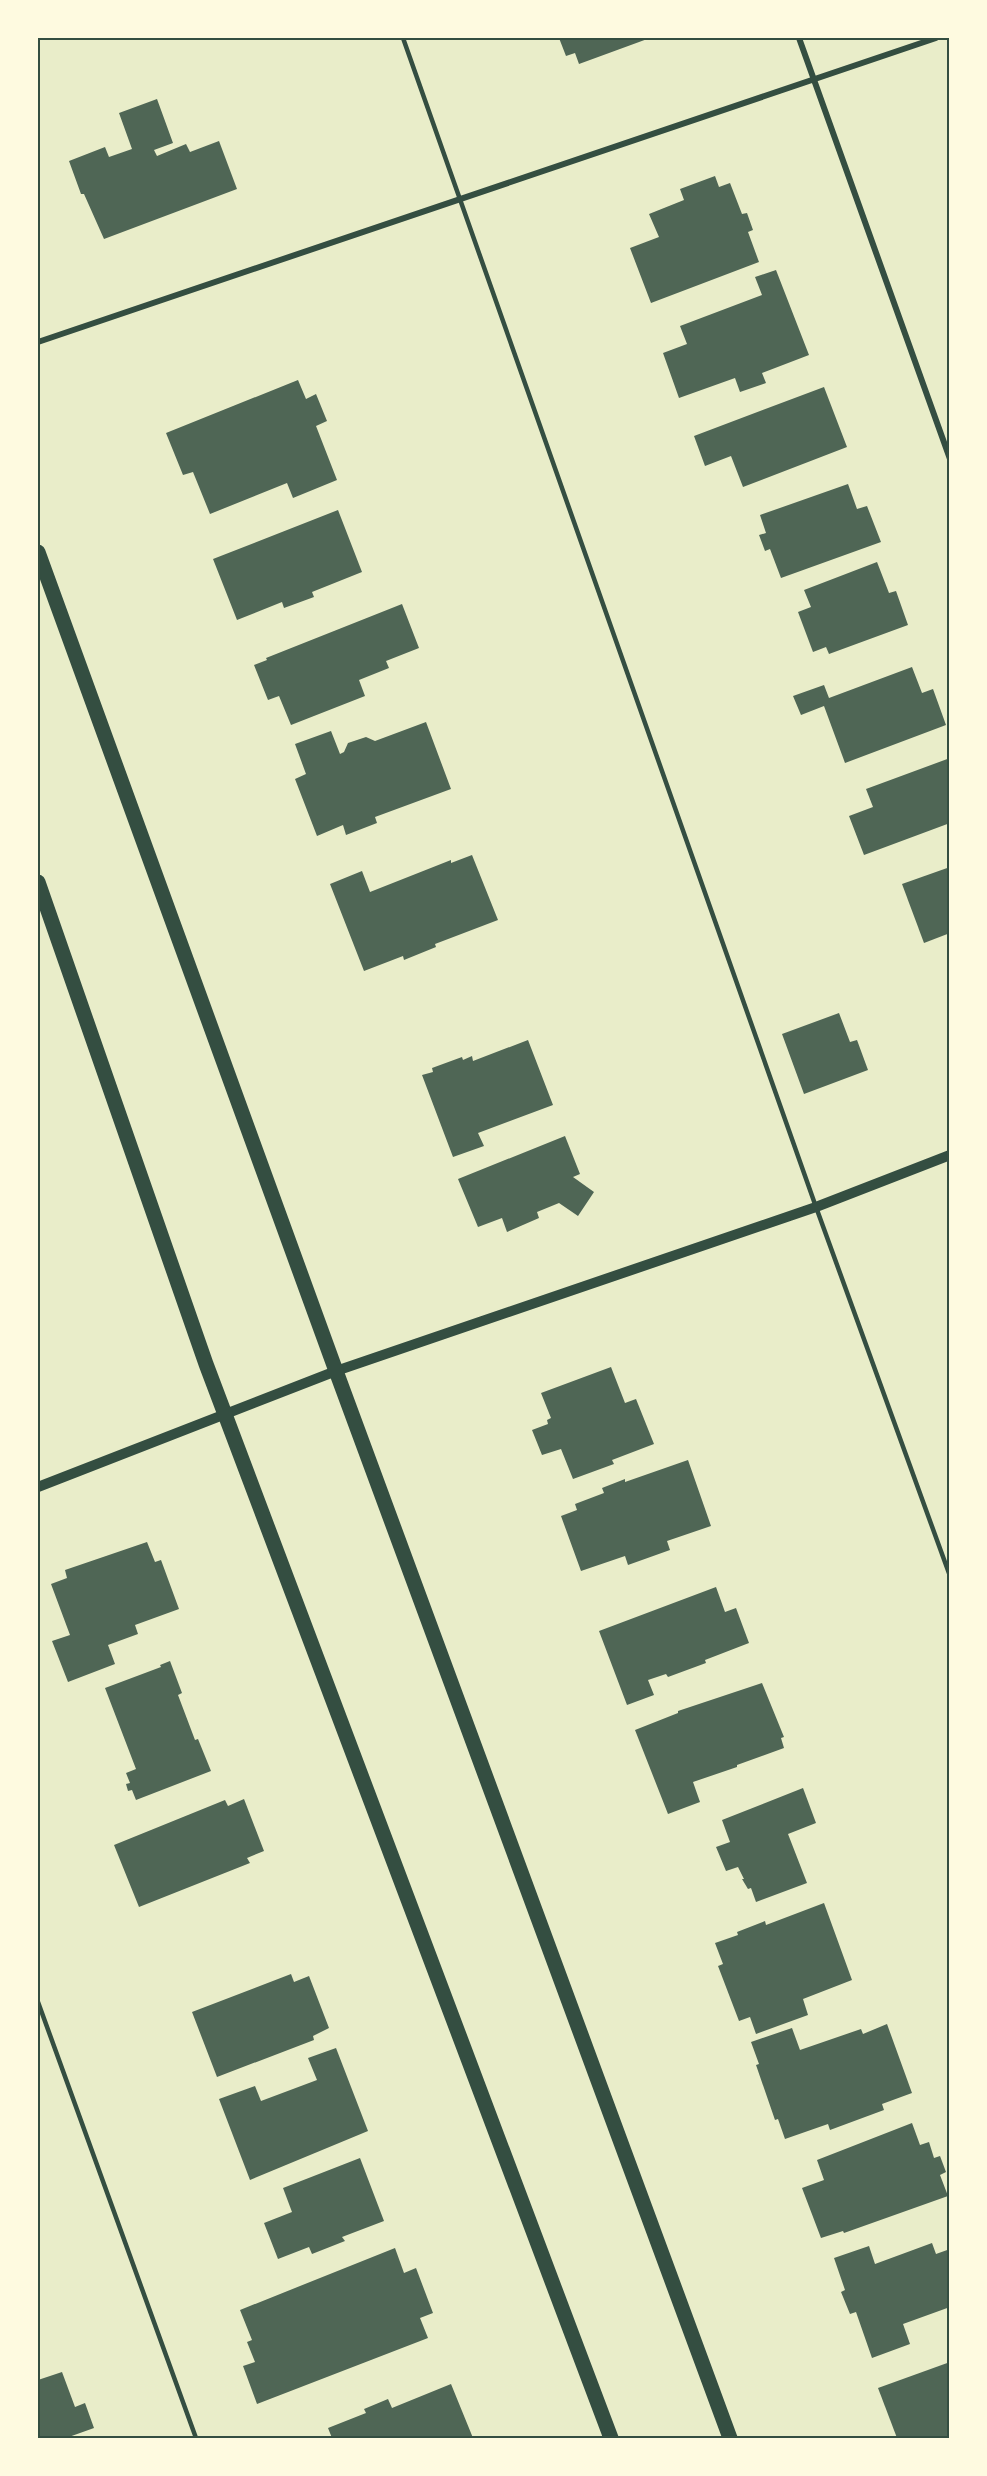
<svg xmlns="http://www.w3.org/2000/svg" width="987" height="2476" font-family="Raleway,sans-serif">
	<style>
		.building { fill: #4f6655 }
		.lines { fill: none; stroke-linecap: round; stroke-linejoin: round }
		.service { stroke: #344e41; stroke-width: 4.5 }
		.minor { stroke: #344e41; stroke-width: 6 }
		.tertiary { stroke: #344e41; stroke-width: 10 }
		.primary { stroke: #344e41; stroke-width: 15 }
		.neatline { fill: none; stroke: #344e41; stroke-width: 2 }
	</style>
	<rect width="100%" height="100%" fill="#e9edc9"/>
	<!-- building -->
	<g class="building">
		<polygon points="559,38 650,38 579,64 575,53 566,56"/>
		<polygon points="157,99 173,143 154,150 157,156 186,144 190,152 219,141 237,189 104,239 84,194 81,194 69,161 105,147 109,157 132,149 119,113"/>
		<polygon points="715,176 719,187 730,183 742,214 747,213 753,230 748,232 759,262 651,303 630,248 659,237 649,214 684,200 680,189"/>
		<polygon points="776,270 809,355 762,373 766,383 740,392 735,378 679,398 663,353 687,344 680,326 762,295 755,277"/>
		<polygon points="298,380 306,399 316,394 327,421 316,426 337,480 293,498 287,483 210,514 193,472 183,475 166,433"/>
		<polygon points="824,387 847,447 743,487 731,456 705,466 694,436"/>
		<polygon points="848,484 857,509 867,506 881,542 781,578 770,549 765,551 759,535 766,533 760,515"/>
		<polygon points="338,510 362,572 312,592 314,597 284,608 282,602 237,620 213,559"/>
		<polygon points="877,562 889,593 896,591 908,625 829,654 826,647 813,652 798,612 811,607 804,590"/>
		<polygon points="402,604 419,648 386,661 389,668 359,680 365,696 291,725 279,696 268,700 254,665 267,660 266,658"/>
		<polygon points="912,667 922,693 933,689 946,725 845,763 824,706 801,715 793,696 824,685 829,698"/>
		<polygon points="426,722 451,789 375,817 377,823 346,835 343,825 317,836 295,779 306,774 295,744 331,731 340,754 344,752 348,743 366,737 375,741"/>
		<polygon points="950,758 950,823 864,855 849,816 873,807 866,789"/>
		<polygon points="472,855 498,920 435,944 436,947 404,960 403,956 364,971 330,884 362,871 370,892 451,860 451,863"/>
		<polygon points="950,867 950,933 924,943 902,884"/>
		<polygon points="839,1013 850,1042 857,1040 868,1070 804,1094 782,1034"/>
		<polygon points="528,1040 553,1105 478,1133 484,1146 453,1157 422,1075 433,1072 432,1068 462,1057 463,1060 472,1056 473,1061"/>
		<polygon points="565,1136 580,1174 573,1177 594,1192 578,1216 559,1203 537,1212 539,1218 507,1232 502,1218 478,1227 458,1179"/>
		<polygon points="611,1367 625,1403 636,1399 654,1444 612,1460 614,1464 573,1479 561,1449 542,1455 532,1430 548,1424 547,1420 551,1418 541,1393"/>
		<polygon points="688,1460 711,1526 667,1541 670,1550 628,1565 625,1556 581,1571 561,1516 577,1510 575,1504 604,1493 602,1488 625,1479 625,1482"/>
		<polygon points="147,1542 155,1562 161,1560 179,1609 135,1625 138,1634 108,1645 115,1664 68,1682 52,1641 70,1635 51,1584 67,1578 65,1570"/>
		<polygon points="716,1587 725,1612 736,1608 749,1643 705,1660 706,1663 668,1677 666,1674 648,1680 654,1695 627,1705 599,1631"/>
		<polygon points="170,1661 182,1693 178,1695 195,1740 198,1739 211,1771 136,1800 132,1790 128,1791 126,1784 130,1783 126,1773 136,1769 105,1688 161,1667 160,1665"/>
		<polygon points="762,1683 784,1737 781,1738 784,1748 737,1765 737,1767 693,1782 700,1802 668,1814 635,1730 678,1713 678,1711"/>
		<polygon points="803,1788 816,1823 788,1834 807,1883 756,1902 751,1888 748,1889 742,1879 744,1879 738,1867 726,1871 716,1847 730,1842 722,1820"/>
		<polygon points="244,1799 264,1851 247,1858 250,1863 139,1907 114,1845 225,1800 228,1806"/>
		<polygon points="824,1903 852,1980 803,1999 808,2015 756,2034 750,2017 739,2021 718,1966 723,1964 715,1943 738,1935 737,1932 765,1921 766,1925"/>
		<polygon points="291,1974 294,1982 309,1976 329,2028 313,2036 314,2040 217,2077 192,2012"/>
		<polygon points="887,2024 912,2093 882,2104 884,2110 830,2130 828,2124 785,2139 778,2119 775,2120 756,2065 759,2064 751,2042 792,2028 800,2050 861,2029 863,2034"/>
		<polygon points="336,2048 368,2131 250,2180 219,2099 255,2086 261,2101 317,2080 308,2058"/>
		<polygon points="912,2123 920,2145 929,2142 934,2158 940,2156 946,2172 940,2175 948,2196 844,2233 843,2231 821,2238 802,2188 824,2180 817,2160"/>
		<polygon points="360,2158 384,2221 342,2237 345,2241 312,2254 309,2247 278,2259 264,2223 292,2212 283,2188"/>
		<polygon points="932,2243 936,2254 950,2249 950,2307 903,2324 910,2344 872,2358 856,2312 850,2314 841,2292 845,2290 834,2258 869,2246 875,2264"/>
		<polygon points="395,2248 404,2273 416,2268 433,2313 420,2318 428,2338 257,2404 243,2366 255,2362 247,2342 252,2340 240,2310"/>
		<polygon points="950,2362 950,2437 897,2438 878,2388"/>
		<polygon points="62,2372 75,2407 85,2403 94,2428 66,2438 38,2438 38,2380"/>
		<polygon points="451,2384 473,2438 332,2438 328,2428 366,2413 364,2409 388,2399 392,2408"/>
	</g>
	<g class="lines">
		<!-- service -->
		<g class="service">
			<polyline points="403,38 816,1207 950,1576"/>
			<polyline points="38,2002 196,2438"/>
		</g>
		<!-- minor -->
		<g class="minor">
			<polyline points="799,38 950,459"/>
			<polyline points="38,342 936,38"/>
		</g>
		<!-- tertiary -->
		<polyline class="tertiary" points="38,1487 336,1371 816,1207 950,1155"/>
		<!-- primary -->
		<g class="primary">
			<polyline points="38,552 336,1371 730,2438"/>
			<polyline points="38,882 206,1364 611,2438"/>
		</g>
	</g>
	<!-- border -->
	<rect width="987" height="2476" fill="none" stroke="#fefae0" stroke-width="78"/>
	<rect x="39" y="39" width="909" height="2398" class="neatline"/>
</svg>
